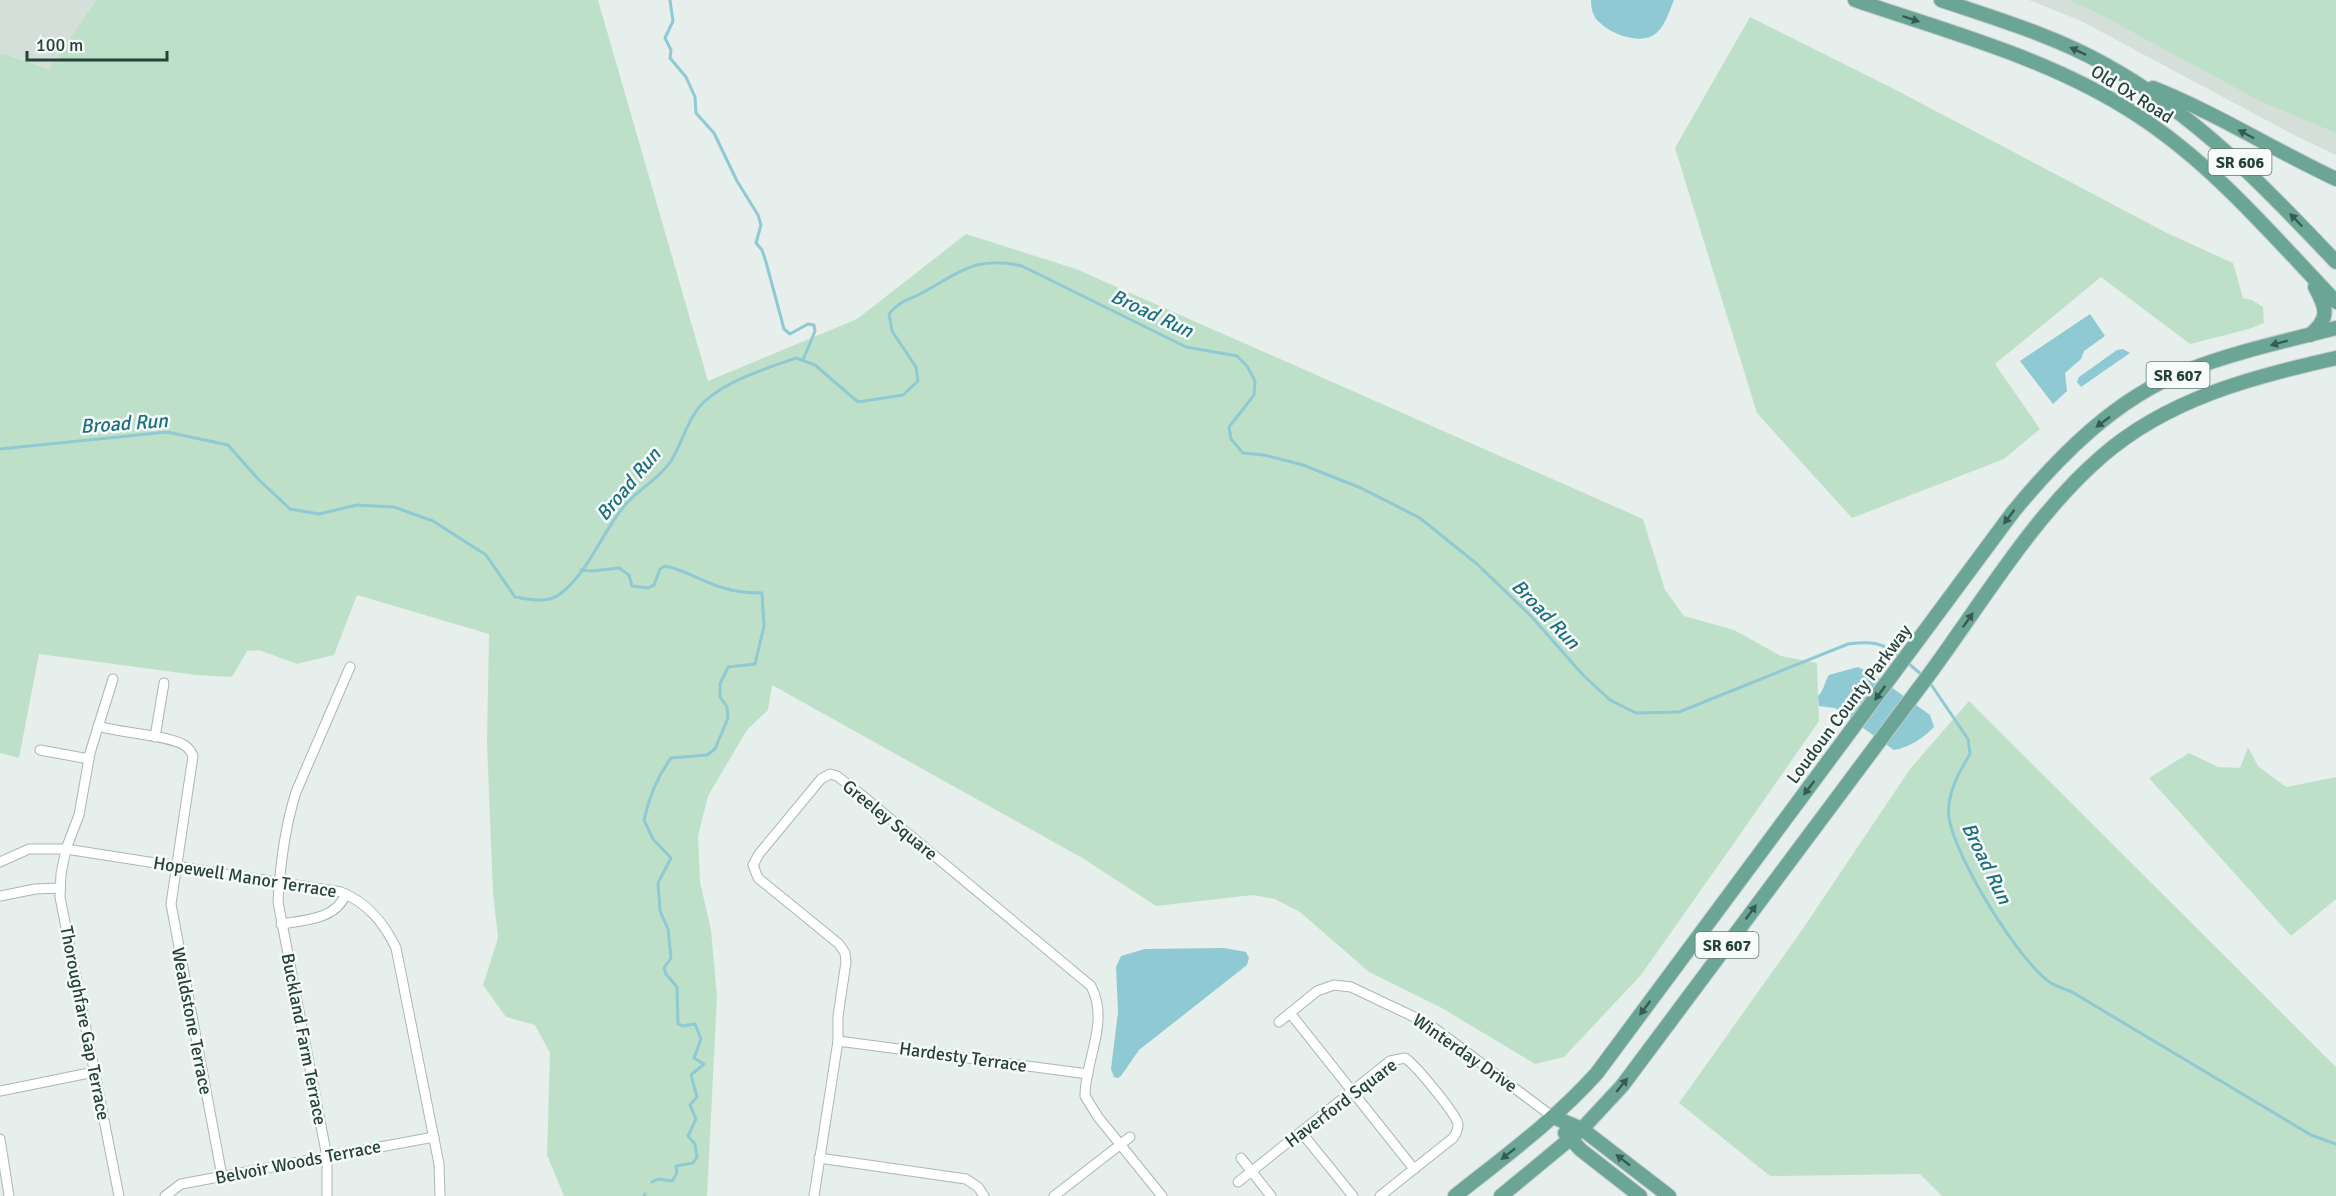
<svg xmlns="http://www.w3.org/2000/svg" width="2336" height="1196" font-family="Signika,sans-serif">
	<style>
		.built { fill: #d4dfda }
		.green { fill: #bfe0c8 }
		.water { fill: #8ec9d4 }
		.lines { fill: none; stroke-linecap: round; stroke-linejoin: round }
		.stream { stroke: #8ec9d4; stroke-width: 3 }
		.street-casing { stroke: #a8b8b2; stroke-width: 11 }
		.primary-casing { stroke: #c2cac8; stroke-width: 16 }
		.street { stroke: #fff; stroke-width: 9 }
		.primary { stroke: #6aa596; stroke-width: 14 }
		.oneway { fill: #365b51 }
		.labels { text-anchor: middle; stroke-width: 5; stroke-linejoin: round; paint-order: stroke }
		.shield { fill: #f7fbf9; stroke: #637a73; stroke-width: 1.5 }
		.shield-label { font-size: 16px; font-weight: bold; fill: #24423a }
		.street-label { font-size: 18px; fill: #24423a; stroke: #f7fbf9 }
		.water-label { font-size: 20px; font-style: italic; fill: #1c6f80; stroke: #f7fbf9 }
	</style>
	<rect width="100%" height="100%" fill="#e6efeb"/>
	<!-- built -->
	<g class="built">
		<polygon points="0,0 96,0 49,69 3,53 0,55"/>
		<polygon points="2029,0 2336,0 2336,155 2294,135 2081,21"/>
	</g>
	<!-- green -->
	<g class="green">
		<polygon points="96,0 598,0 708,381 857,319 966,234 1076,269 1643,519 1665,590 1684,616 1734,630 1781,656 1817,663 1819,721 1739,836 1641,975 1564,1057 1535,1064 1440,1007 1369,972 1300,912 1275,899 1253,895 1156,906 1084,859 772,685 768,710 747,730 708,796 698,836 700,882 711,930 717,996 707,1196 564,1196 547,1155 550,1053 535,1025 506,1017 483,985 498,938 493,892 487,742 489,634 357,595 334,655 297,664 259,650 247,651 232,677 196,675 39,654 19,758 0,753 0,55 2,53 49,69"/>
		<polygon points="2069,0 2336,0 2336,133 2262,102 2101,15"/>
		<polygon points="1750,17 1892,88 2167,233 2233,263 2243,298 2252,300 2263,307 2264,323 2249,329 2190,344 2101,277 1995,364 2040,429 2004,459 1852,518 1757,413 1675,148"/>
		<polygon points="1969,701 2336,1067 2336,1196 1942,1196 1920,1174 1770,1176 1679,1103 1802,930 1910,769"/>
		<polygon points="2248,747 2258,766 2286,787 2336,777 2336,899 2291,936 2149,778 2189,753 2218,767 2240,768"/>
	</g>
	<!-- water -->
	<g class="water">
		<path d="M1591,0H1674C1669,12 1664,30 1652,36C1636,44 1610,33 1599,22C1593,17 1591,8 1591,0Z"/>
		<polygon points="2090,314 2105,336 2084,351 2081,359 2065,373 2067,391 2053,404 2020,361"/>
		<polygon points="2123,349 2130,353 2081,387 2077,382 2079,377 2117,350"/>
		<path d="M1858,667L1873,674L1930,715L1934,727C1922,739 1910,747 1894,750L1835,708L1819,706L1818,696C1825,689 1824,682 1829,675Z"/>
		<polygon points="1224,948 1246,952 1249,958 1247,965 1139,1050 1121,1076 1118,1078 1114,1077 1111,1069 1118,1012 1116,967 1121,956 1145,949"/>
	</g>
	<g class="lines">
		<!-- stream -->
		<g class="stream">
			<polyline points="670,0 673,21 665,38 671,50 670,58 686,77 695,97 696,113 714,133 737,181 758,215 761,225 756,243 762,250 766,262 784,329 790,334 808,324 814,325 815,331 803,360"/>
			<path d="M0,449L167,432L228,445L259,480L290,509L319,514L357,505L394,507L433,521L486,555L515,597C529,599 548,604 560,594C589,572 602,532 625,505C640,488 658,480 671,461C683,442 688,416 705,401C730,379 765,369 796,358L815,365L858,402L903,395L918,381L916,367L892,331L889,314C899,301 907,301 920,294C959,273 975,255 1022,266L1186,347L1237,356L1247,366L1255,381L1254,395L1229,427L1231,439L1243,453L1264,455L1303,465L1361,488L1420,518L1477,564L1531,616L1583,675L1610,700L1636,713L1679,712L1848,644C1871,641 1882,642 1901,657"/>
			<path d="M581,570L592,571L619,568L629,575L632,586L648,588L654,585L660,569L665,566C686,570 704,583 724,588C736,592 749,593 762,593L764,626L755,664L728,667L720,684V697L727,707L728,718L715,749L707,755L671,758C657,777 649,797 644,820L653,839L671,858L658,883L660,911L668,929L671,958L664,968L666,974L677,987L678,1024L683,1026L695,1024L701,1039L694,1058L704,1064L691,1075L697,1097L690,1105L696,1119L688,1136L695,1144L697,1157L693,1163L676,1166L677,1173L672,1181L658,1179L652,1182"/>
			<polyline points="1908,663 1923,676"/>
			<path d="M1928,680L1968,739L1970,754C1959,772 1946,795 1949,818C1955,857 2018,961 2051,983C2057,987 2065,989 2072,992L2311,1135L2336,1144"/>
			<polyline points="644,1196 645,1194"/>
		</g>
		<defs>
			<g id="street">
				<polyline points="113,679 90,753 79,815 66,849 61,874 60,897 119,1196"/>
				<path d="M98,726C120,733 168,735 184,745C189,748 191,751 193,756L171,904L222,1176"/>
				<polyline points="155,737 164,683"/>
				<polyline points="40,750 89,759"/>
				<path d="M0,862L29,849H66L341,892C368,903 384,923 396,948L439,1164L440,1196"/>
				<polyline points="0,896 35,889 60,888"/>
				<path d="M281,924C305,920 335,920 346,894"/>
				<polyline points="1290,1013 1414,1169"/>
				<polyline points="1279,1022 1317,991 1334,985 1351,987 1429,1024 1553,1117"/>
				<polyline points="838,1041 1088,1074"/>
				<polyline points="0,1091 94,1072"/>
				<polyline points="1301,1132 1353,1196"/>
				<polyline points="0,1139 9,1196"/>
				<polyline points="819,1158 966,1179 978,1187 984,1196"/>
				<polyline points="1241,1158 1271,1196"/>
				<path d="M1238,1182L1390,1061L1405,1058C1415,1064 1456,1114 1458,1124C1458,1130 1456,1134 1453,1138L1380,1196"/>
				<polyline points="165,1196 181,1184 434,1137"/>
				<path d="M327,1196V1157L278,902C280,866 285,827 296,792L350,667"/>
				<path d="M814,1196L838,1041V1016L846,962L845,953L839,944L758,878L753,865L759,854L821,779L830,774L837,776L858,792L1091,986C1110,1023 1085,1059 1085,1096L1098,1117L1162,1196"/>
				<polyline points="1054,1196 1130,1137"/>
			</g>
			<g id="primary">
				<path d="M1855,0C1951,33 2052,59 2137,115C2214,165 2273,236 2336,302"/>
				<path d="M1941,0C1997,19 2055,36 2106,65C2197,115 2266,188 2336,262"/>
				<path d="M2153,88C2216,113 2274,150 2336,179"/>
				<path d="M2310,335C2330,318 2327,309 2315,287"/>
				<polyline points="1553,1117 1582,1129 1669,1196"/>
				<polyline points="1565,1133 1581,1150 1640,1196"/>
				<path d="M1455,1196C1504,1157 1555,1120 1597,1073L2013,512C2060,455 2116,398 2186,371C2234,352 2286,341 2336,328"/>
				<path d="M1501,1196L1582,1129L1622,1086C1725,948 1828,810 1931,672C1983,601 2034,515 2101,457C2167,399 2252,377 2336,358"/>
			</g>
		</defs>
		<!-- street casing -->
		<use href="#street" class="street-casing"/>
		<!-- primary casing -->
		<use href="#primary" class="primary-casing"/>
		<!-- street -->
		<use href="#street" class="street"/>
		<!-- primary -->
		<use href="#primary" class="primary"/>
	</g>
	<!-- one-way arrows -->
	<defs><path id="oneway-solid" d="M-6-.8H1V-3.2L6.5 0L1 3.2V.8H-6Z" transform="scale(1.5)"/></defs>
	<g class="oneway">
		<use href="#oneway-solid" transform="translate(1911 19) rotate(18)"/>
		<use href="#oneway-solid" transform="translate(2078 51) rotate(-155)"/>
		<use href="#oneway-solid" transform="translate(2246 134) rotate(-152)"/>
		<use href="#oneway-solid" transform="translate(2296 220) rotate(-134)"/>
		<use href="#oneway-solid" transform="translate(2279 343) rotate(165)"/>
		<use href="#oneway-solid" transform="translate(2103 422) rotate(143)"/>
		<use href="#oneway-solid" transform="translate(2009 517) rotate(127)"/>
		<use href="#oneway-solid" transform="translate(1968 620) rotate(-55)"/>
		<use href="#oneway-solid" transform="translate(1880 693) rotate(126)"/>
		<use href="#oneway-solid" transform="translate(1809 788) rotate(127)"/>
		<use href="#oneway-solid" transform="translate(1751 912) rotate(-54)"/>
		<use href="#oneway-solid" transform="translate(1645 1008) rotate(127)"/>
		<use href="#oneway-solid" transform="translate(1622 1085) rotate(-51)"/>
		<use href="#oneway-solid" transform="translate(1508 1154) rotate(142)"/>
		<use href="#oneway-solid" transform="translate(1623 1160) rotate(-142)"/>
	</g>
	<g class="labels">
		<!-- shield labels -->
		<g class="shield">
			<rect x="2208.5" y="149" width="63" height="26" rx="4.5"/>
			<rect x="2146.5" y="362" width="63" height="26" rx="4.5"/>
			<rect x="1695.5" y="932" width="63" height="26" rx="4.5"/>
		</g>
		<g class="shield-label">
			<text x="2240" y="168">SR 606</text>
			<text x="2178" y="381">SR 607</text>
			<text x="1727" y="951">SR 607</text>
		</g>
		<!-- street labels -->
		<g class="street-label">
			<text transform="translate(2132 94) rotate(32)" y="6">Old Ox Road</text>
			<text transform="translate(1849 704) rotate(-53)" y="6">Loudoun County Parkway</text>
			<text transform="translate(890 820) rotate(39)" y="6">Greeley Square</text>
			<text transform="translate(245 877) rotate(9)" y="6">Hopewell Manor Terrace</text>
			<text transform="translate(192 1021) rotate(79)" y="6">Wealdstone Terrace</text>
			<text transform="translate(85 1023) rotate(79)" y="6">Thoroughfare Gap Terrace</text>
			<text transform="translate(304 1039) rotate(79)" y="6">Buckland Farm Terrace</text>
			<text transform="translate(1465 1053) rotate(35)" y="6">Winterday Drive</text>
			<text transform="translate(963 1057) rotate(8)" y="6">Hardesty Terrace</text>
			<text transform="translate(1341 1103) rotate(-37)" y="6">Haverford Square</text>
			<text transform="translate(298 1162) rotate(-11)" y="6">Belvoir Woods Terrace</text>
		</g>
		<!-- water labels -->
		<g class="water-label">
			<text transform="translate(1152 313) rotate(25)" y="7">Broad Run</text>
			<text transform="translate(124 423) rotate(-4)" y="7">Broad Run</text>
			<text transform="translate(628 484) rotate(-50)" y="7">Broad Run</text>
			<text transform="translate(1546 614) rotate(46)" y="7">Broad Run</text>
			<text transform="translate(1987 863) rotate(64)" y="7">Broad Run</text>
		</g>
	</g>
	<!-- scale -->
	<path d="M27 51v9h140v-9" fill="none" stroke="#24423a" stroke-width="3"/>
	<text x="36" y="51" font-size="18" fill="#24423a" stroke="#f7fbf9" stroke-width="4.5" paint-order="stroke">100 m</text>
</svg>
